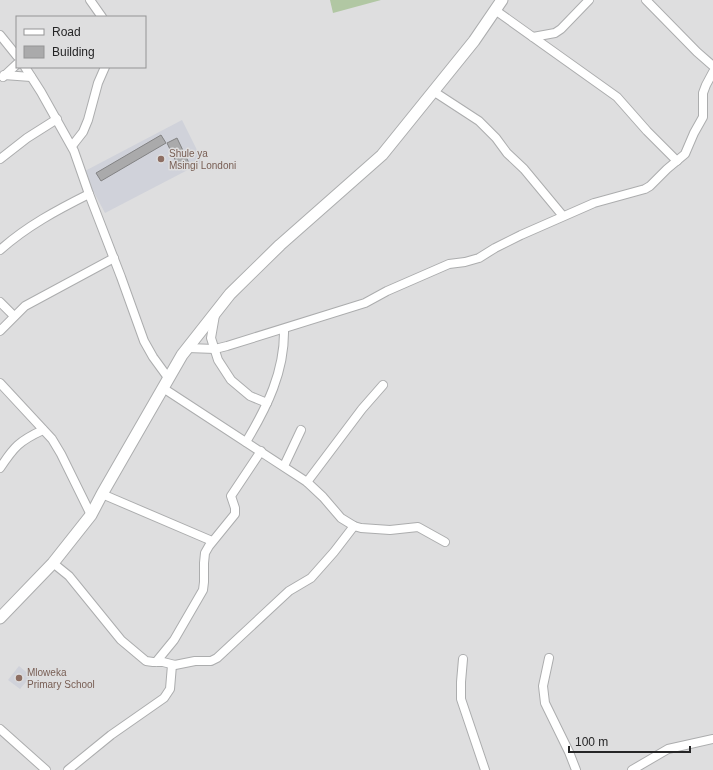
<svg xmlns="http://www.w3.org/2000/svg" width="713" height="770" font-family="Helvetica,sans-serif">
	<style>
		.built { fill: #d0d2da }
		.pitch { fill: #b1c7a3 }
		.building { fill: #aaaaab; stroke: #828283 }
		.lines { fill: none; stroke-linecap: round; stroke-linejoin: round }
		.minor-casing { stroke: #acadae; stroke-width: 10 }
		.secondary-casing { stroke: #acadae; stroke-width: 13 }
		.minor { stroke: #fff; stroke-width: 8 }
		.secondary { stroke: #fff; stroke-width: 11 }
		.education-dot { fill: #8d6e63; stroke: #dededf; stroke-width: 1.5 }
		.labels { text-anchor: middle; stroke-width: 3; stroke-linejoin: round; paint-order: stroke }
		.education-label { font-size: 10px; fill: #785e54; stroke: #dededf; text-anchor: start }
	</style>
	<rect width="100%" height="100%" fill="#dededf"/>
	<!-- built -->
	<g class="built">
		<polygon points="182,120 203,162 105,213 83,172"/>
		<polygon points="19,666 31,676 20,689 8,680"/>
	</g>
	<!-- pitch -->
	<polygon class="pitch" points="330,0 381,0 333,13"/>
	<!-- building -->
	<g class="building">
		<polygon points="161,135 166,143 101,181 96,173"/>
		<polygon points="177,138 189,163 179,168 167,143"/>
	</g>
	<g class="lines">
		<defs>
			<g id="minor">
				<polyline points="90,0 102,17"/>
				<polyline points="646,0 697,52 713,66"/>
				<polyline points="495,10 617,97 647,131 677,161"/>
				<polyline points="0,35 17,56"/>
				<polyline points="533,37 555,33 561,29 589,0"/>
				<polyline points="25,67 41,92 74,151 89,194 121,277 144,341 153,357 169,379"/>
				<polyline points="4,75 31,77"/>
				<polyline points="3,77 17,64"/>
				<polyline points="433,91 479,121 496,138 507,153 524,169 563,216"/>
				<polyline points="72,146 83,132 88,120 98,83 105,67"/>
				<polyline points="0,159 27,138 57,119"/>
				<path d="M0,250C27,226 57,210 89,194"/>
				<polyline points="0,302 14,316"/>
				<polyline points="215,315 211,338 218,360 231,380 250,396 267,403"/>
				<polyline points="0,331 25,306 114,258"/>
				<polyline points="188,348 215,349 227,346 365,303 387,291 449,264 465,262 479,258 495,248 521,235 594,203 645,189 650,186 667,169 685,154 694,133 703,117 703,93 706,85 713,72"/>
				<polyline points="0,383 52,439 61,454 91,515"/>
				<polyline points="163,388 307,482 323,497 341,518 354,526 361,528 390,530 418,527 445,542"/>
				<path d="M246,442C267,407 285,371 284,329"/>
				<polyline points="284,466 301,430"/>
				<path d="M0,468C14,447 19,441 43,430"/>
				<polyline points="307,482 362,409 383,385"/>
				<polyline points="102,494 212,541"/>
				<polyline points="53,563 69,576 121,640 146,661 153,662 163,662 175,665 195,661 211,661 217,658 289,591 311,578 334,552 354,526"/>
				<polyline points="549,658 543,686 545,703 569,752 576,770"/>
				<polyline points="463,659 461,682 461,699 485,770"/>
				<polyline points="156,662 174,640 203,590 204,582 204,563 205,553 209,546 235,514 235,508 231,496 261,451"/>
				<polyline points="0,729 46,770"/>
				<polyline points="68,770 111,735 164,698 170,689 172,665"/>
				<polyline points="632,770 668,749 713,739"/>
			</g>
			<polyline id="secondary" points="0,618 53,563 91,515 102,494 182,355 230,294 280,245 382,155 474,41 502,0"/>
		</defs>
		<!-- minor casing -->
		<use href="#minor" class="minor-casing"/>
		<!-- secondary casing -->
		<use href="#secondary" class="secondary-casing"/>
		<!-- minor -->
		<use href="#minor" class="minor"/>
		<!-- secondary -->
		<use href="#secondary" class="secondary"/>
	</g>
	<!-- markers -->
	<g class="education-dot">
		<circle cx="161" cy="159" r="4"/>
		<circle cx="19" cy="678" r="4"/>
	</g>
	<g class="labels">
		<!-- education labels -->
		<g class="education-label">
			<text x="169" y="157">Shule ya<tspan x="169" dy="12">Msingi Londoni</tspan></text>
			<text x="27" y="676">Mloweka<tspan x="27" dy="12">Primary School</tspan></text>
		</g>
	</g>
	<!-- legend -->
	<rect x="16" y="16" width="130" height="52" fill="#dededf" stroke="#949495"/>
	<rect x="24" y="29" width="20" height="6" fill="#ffffff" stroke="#949495"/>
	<text x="52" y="36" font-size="12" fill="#252526">Road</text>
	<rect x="24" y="46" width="20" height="12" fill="#aaaaab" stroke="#949495"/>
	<text x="52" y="56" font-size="12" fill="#252526">Building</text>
	<!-- scale -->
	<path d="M569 746v6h121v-6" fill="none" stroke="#252526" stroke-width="2"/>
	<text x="575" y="746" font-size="12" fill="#252526" stroke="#dededf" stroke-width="3" paint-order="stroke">100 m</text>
</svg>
